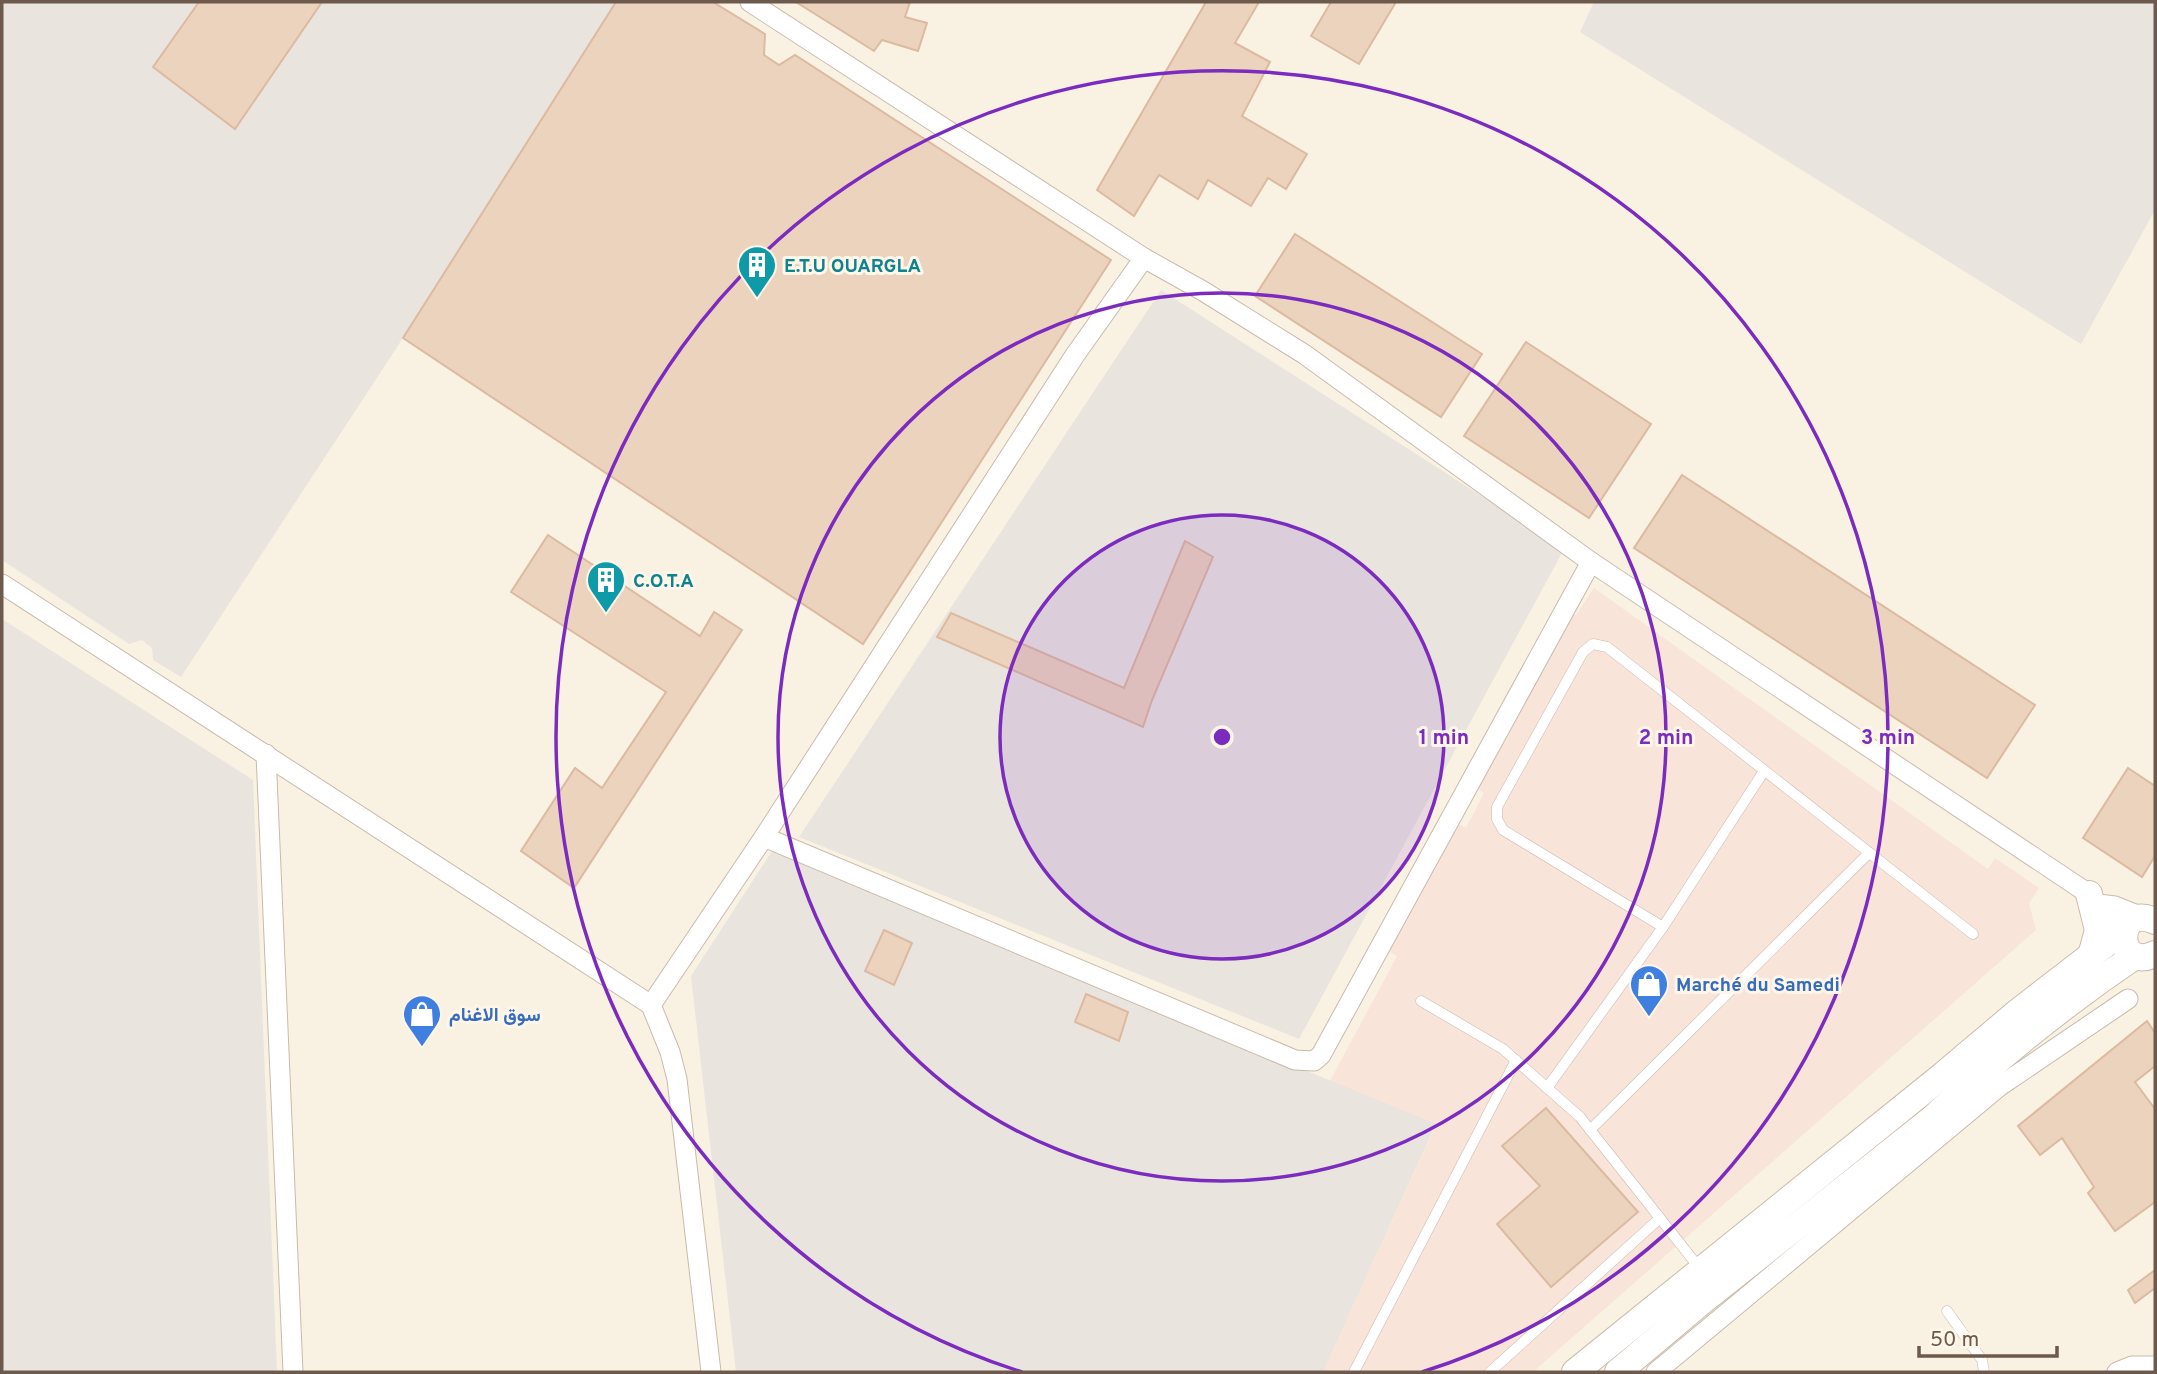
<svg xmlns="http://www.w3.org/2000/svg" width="2157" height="1374" font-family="Overpass,Vazirmatn,sans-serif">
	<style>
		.commercial { fill: #f8e4d8 }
		.industrial { fill: #e9e4de }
		.building { fill: #ecd3be; stroke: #dcbaa0; stroke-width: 2 }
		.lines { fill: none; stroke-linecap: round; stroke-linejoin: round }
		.lane-casing { stroke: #c9baab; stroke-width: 11 }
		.street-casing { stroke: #c9baab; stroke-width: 21 }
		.secondary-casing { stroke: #cba; stroke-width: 28 }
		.lane { stroke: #fff; stroke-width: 10 }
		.street { stroke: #fff; stroke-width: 19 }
		.secondary { stroke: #fff; stroke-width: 26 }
		.ring { fill: none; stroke: #7b2cbf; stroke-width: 3.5 }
		.labels { text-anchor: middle; stroke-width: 6; stroke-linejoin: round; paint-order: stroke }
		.culture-label { font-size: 19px; font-weight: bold; fill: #0d838f; stroke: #fdf6e9; text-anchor: start }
		.shop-label { font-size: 19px; font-weight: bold; fill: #366cbe; stroke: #fdf6e9; text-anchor: start }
		.centre { fill: #7b2cbf; stroke: #fdf6e9; stroke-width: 3.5 }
		.ring-label { font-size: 21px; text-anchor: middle; font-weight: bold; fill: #7b2cbf; stroke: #fdf6e9; stroke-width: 6; stroke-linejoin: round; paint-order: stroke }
	</style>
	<rect width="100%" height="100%" fill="#f9f2e3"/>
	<!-- commercial -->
	<polygon class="commercial" points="1594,588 1988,869 1995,858 2039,888 2029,903 2036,930 1533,1372 1323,1372 1436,1125 1330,1081 1397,956 1383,948 1450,819 1466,828 1484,793 1471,784 1564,608 1576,615"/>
	<!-- industrial -->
	<g class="industrial">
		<polygon points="2,2 616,2 403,338 181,677 153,660 152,648 142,640 129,644 2,560"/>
		<polygon points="1594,2 2155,2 2155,210 2081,344 1580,32"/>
		<polygon points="1161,290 1564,549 1299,1039 799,837"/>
		<polygon points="2,619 253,780 277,1372 2,1372"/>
		<polygon points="772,851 1436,1124 1323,1372 736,1372 691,976"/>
	</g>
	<!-- building -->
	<g class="building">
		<polygon points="199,2 322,2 235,129 153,67"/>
		<polygon points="616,2 713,2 765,34 764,55 779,65 795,55 1111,260 863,644 403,338"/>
		<polygon points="796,2 910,2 905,17 927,23 918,51 882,40 874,51"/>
		<polygon points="1206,2 1259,2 1235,43 1270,62 1242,116 1307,154 1286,189 1268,178 1251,206 1208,180 1198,199 1159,175 1134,216 1097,190"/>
		<polygon points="1331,2 1396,2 1359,64 1311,36"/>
		<polygon points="1295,234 1482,354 1441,417 1255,296"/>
		<polygon points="1526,342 1651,424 1589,518 1464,436"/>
		<polygon points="1682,475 2035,705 1987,778 1634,548"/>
		<polygon points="548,535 700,636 714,612 742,630 574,888 521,851 575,768 602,788 666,692 511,592"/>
		<polygon points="1185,541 1213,557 1152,700 1143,727 937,637 951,613 1124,688"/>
		<polygon points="2128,768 2155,786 2155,856 2142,877 2083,838"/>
		<polygon points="884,930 912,943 894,985 865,971"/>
		<polygon points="1086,994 1128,1012 1119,1041 1075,1022"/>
		<polygon points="2147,1021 2155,1033 2155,1066 2135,1082 2155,1109 2155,1202 2115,1231 2088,1193 2094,1187 2062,1138 2040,1155 2018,1126"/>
		<polygon points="1546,1108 1638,1212 1551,1287 1497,1224 1540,1186 1502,1146"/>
		<polygon points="2155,1270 2155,1288 2135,1303 2128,1290"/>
	</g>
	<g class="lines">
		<defs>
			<g id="lane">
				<polyline points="1663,927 1503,830 1497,819 1497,807 1583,652 1593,644 1607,647 1973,934"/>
				<polyline points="1421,1001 1503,1049 1580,1117 1701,1270"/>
				<polyline points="1547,1088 1663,927 1764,771"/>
				<polyline points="1590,1130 1869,853"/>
				<polyline points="1947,1311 1982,1360 1984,1372"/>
				<polyline points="1354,1372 1516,1060"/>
				<polyline points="1490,1372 1660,1218"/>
			</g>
			<g id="street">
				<polyline points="1591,562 2089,894 2112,923 2125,931"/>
				<polyline points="2,584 651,1005 670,1052 677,1079 711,1372"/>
				<polyline points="266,754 293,1372"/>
				<polyline points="764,837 1295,1060 1314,1061 1321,1055 1591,562 1304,354 1203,291 1144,258"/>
				<polyline points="2098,904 2115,906 2142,917"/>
				<polyline points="651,1005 764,837 1075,355 1144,258 750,2"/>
				<polyline points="1656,1372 2000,1086 2128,999"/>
				<polyline points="2117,1372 2132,1366 2155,1366"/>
			</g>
			<g id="secondary">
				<polyline points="2089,894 2098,930 2091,956"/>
				<path d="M2155,921C2113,902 2115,973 2155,954"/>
				<polyline points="1575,1372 1942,1076 2019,1011 2107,943 2124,934"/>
				<path d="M1618,1372L1701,1302L1932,1119C1995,1060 2064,1004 2135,956"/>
			</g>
		</defs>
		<!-- lane casing -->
		<use href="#lane" class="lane-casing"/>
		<!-- street casing -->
		<use href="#street" class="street-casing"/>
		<!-- secondary casing -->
		<use href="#secondary" class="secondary-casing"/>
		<!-- lane -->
		<use href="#lane" class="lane"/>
		<!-- street -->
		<use href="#street" class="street"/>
		<!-- secondary -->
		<use href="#secondary" class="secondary"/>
	</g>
	<!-- distance rings -->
	<circle cx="1222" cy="737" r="222" fill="#7b2cbf" fill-opacity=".12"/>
	<g class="ring">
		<circle cx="1222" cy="737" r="222"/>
		<circle cx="1222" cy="737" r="444"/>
		<path d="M1022 1372A666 666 0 1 1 1422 1372"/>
	</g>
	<!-- icons -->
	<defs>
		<symbol id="building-pin" viewBox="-11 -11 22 30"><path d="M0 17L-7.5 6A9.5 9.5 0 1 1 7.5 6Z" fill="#0f9aa8" stroke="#fdf6e9"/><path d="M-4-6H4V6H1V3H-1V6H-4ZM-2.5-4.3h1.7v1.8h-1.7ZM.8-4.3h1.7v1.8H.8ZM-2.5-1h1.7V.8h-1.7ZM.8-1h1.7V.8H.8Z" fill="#fff"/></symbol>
		<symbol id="shop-pin" viewBox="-11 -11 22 30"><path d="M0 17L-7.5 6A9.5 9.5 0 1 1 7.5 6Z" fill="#3f7fe0" stroke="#fdf6e9"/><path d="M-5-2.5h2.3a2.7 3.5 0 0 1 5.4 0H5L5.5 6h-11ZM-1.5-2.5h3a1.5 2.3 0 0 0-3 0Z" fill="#fff"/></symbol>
	</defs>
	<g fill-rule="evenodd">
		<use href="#building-pin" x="735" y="243" width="44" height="60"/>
		<use href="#building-pin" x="584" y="558" width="44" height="60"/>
		<use href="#shop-pin" x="1627" y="962" width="44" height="60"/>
		<use href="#shop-pin" x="400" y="992" width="44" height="60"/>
	</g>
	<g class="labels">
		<!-- culture labels -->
		<g class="culture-label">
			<text x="784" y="272">E.T.U OUARGLA</text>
			<text x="633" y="587">C.O.T.A</text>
		</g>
		<!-- shop labels -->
		<g class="shop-label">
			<text x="1676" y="991">Marché du Samedi</text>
			<text x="449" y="1021">سوق الاغنام</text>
		</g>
	</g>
	<circle cx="1222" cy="737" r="10" class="centre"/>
	<g class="ring-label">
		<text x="1444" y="744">1 min</text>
		<text x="1666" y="744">2 min</text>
		<text x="1888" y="744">3 min</text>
	</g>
	<!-- border -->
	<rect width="2157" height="1374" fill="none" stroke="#6e5a4c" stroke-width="7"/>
	<!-- scale -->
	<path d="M1919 1346v10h138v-10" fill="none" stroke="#6e5a4c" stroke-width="3.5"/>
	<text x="1930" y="1346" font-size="21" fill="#6e5a4c" stroke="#fdf6e9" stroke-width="5" paint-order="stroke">50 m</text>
</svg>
